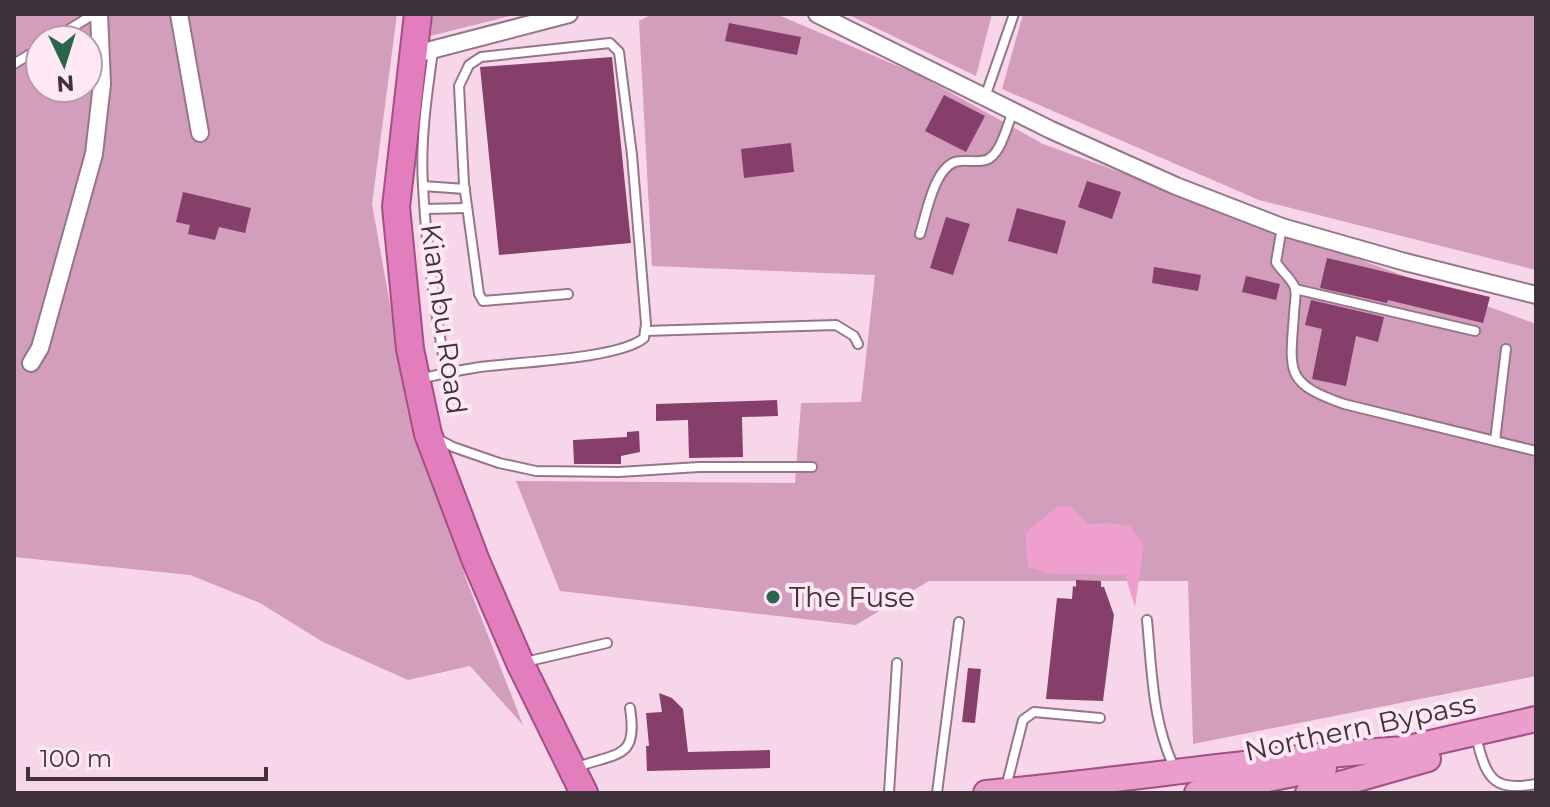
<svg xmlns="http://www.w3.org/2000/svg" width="1550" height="807" font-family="Montserrat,sans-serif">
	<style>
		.green { fill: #d39dbc; fill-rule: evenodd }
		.water { fill: #ef9fcd }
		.building { fill: #853f6a }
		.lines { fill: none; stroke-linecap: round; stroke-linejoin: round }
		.service-casing { stroke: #957687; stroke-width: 12 }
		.minor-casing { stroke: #957687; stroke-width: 20 }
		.primary-casing { stroke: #a44e84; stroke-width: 28 }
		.trunk-casing { stroke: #a44e84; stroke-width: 30 }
		.service { stroke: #fff; stroke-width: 8 }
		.minor { stroke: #fff; stroke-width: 16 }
		.primary { stroke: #e99ece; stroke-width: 24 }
		.trunk { stroke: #e27ebe; stroke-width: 26 }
		.poi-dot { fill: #2b644d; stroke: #fde8f3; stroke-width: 3 }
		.labels { text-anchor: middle; stroke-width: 8; stroke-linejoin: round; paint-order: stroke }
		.street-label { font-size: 28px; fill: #3f3139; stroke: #fde8f3 }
		.poi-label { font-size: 28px; fill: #3f3139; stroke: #fde8f3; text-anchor: start }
	</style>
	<rect width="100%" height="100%" fill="#f8d6e9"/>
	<!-- green -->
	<g class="green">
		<path d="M14,14H397L372,204L393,321L466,579L523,725L470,666L408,680L323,642L260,603L190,575L14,557ZM40,40H88V88H40Z"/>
		<polygon points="433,14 518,14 430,36"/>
		<polygon points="652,14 776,14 919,75 1043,144 1536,324 1536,676 1193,744 1188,581 929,581 856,625 560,591 516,481 795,483 801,403 861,402 875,275 652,266 639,21"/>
		<polygon points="847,14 992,14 976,76"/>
		<polygon points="1023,14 1536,14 1536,270 1259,200 1002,89"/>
	</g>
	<!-- water -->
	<polygon class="water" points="1058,506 1071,507 1088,524 1107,523 1130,526 1144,545 1135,607 1125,575 1053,574 1028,567 1025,533"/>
	<!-- building -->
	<g class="building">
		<polygon points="729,23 801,37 797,55 725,41"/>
		<polygon points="612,57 631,243 499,255 480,67"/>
		<polygon points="944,95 985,116 966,152 925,131"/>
		<polygon points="791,143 794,172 744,178 741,149"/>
		<polygon points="1087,181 1121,192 1112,219 1078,207"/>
		<polygon points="183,192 251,208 245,233 219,227 215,240 188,234 190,225 176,222"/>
		<polygon points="1017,208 1066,221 1057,254 1008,241"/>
		<polygon points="946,217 970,224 953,275 930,268"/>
		<polygon points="1327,258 1490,297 1483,323 1388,300 1387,303 1320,288"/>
		<polygon points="1154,267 1201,275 1198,291 1152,283"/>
		<polygon points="1246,276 1280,284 1276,300 1242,292"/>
		<polygon points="1311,300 1384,317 1378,342 1356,336 1346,386 1312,379 1322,329 1305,325"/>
		<polygon points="777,400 778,416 742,417 743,457 689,458 688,420 656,421 656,404"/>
		<polygon points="639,431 640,452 621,456 621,464 574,464 573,440 627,437 627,432"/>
		<polygon points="1076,580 1101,581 1101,587 1104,587 1114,615 1103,701 1046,699 1057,598 1072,599 1073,586 1076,587"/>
		<polygon points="968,668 981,669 975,723 962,722"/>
		<polygon points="659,693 672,698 683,709 688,752 770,750 770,768 647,771 646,746 649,746 646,713 662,712"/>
	</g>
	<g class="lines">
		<defs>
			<g id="service">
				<polyline points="52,40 94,14"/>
				<path d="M433,51C427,94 420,141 423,185C426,248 435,310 446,373"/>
				<polyline points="14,64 40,48"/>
				<polyline points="985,97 1014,14"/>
				<polyline points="423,186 465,189"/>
				<polyline points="425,209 467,208"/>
				<path d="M1282,227L1276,262C1281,271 1292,279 1295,288C1297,294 1294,307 1294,314C1290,372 1284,383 1344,404L1536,451"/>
				<path d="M920,234C926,215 934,169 955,162C964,159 976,163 986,160C1001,155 1007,125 1013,112"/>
				<polyline points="1295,289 1475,331"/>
				<polyline points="645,331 836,325 854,336 858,344"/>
				<path d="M419,379C439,374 459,370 480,367C517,362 619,359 644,338L646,324L632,155L619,52L610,43L481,57L469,65L459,86L464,184L479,294L483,301L568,294"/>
				<polyline points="436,438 453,447 499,463 536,471 619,472 699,467 812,467"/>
				<polyline points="1495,441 1506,349"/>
				<path d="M1147,620C1152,671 1152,720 1174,767"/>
				<polyline points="525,662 607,643"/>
				<path d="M1478,744C1487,781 1496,791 1536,784"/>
				<path d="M577,767C619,752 638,759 630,708"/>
				<polyline points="1006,787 1023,720 1034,712 1100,718"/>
				<polyline points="889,793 897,663"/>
				<polyline points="937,793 959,622"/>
			</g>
			<g id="minor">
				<polyline points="179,14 200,133"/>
				<polyline points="817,14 1051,130 1176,186 1282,227 1405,262 1536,295"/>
				<polyline points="412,55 569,14"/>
				<polyline points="31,363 40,348 94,154 102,84 99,14"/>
			</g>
			<g id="primary">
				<polyline points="1391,752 1536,719"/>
				<path d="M986,793C1126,780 1264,758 1405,749"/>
				<polyline points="1197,793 1324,768"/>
				<polyline points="1308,793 1428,759"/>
			</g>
			<polyline id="trunk" points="418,14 396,207 410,349 428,434 476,561 520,663 584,793"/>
		</defs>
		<!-- service casing -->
		<use href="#service" class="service-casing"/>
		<!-- minor casing -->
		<use href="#minor" class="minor-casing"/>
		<!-- primary casing -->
		<use href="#primary" class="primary-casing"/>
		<!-- trunk casing -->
		<use href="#trunk" class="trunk-casing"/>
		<!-- service -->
		<use href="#service" class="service"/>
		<!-- minor -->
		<use href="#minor" class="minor"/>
		<!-- primary -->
		<use href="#primary" class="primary"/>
		<!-- trunk -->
		<use href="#trunk" class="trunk"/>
	</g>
	<!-- markers -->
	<circle class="poi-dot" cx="773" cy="597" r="8"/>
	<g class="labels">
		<!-- street labels -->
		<g class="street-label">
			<text transform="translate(444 319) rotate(82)" y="10">Kiambu Road</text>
			<text transform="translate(1360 727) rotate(-12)" y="10">Northern Bypass</text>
		</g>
		<!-- poi labels -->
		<g class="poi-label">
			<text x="789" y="607">The Fuse</text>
		</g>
	</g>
	<!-- border -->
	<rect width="1550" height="807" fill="none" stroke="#3f3139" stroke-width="32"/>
	<!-- north arrow -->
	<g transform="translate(64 64) rotate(176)"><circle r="38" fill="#fde8f3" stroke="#b19fa9" stroke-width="2"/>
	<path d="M0-6L14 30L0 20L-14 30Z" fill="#2b644d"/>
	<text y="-12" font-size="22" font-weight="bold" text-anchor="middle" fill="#3f3139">N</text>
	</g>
	<!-- scale -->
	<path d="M28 767v12h238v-12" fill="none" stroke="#3f3139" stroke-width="4"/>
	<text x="40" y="767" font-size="24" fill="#3f3139" stroke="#fde8f3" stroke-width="6" paint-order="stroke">100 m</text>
</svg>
